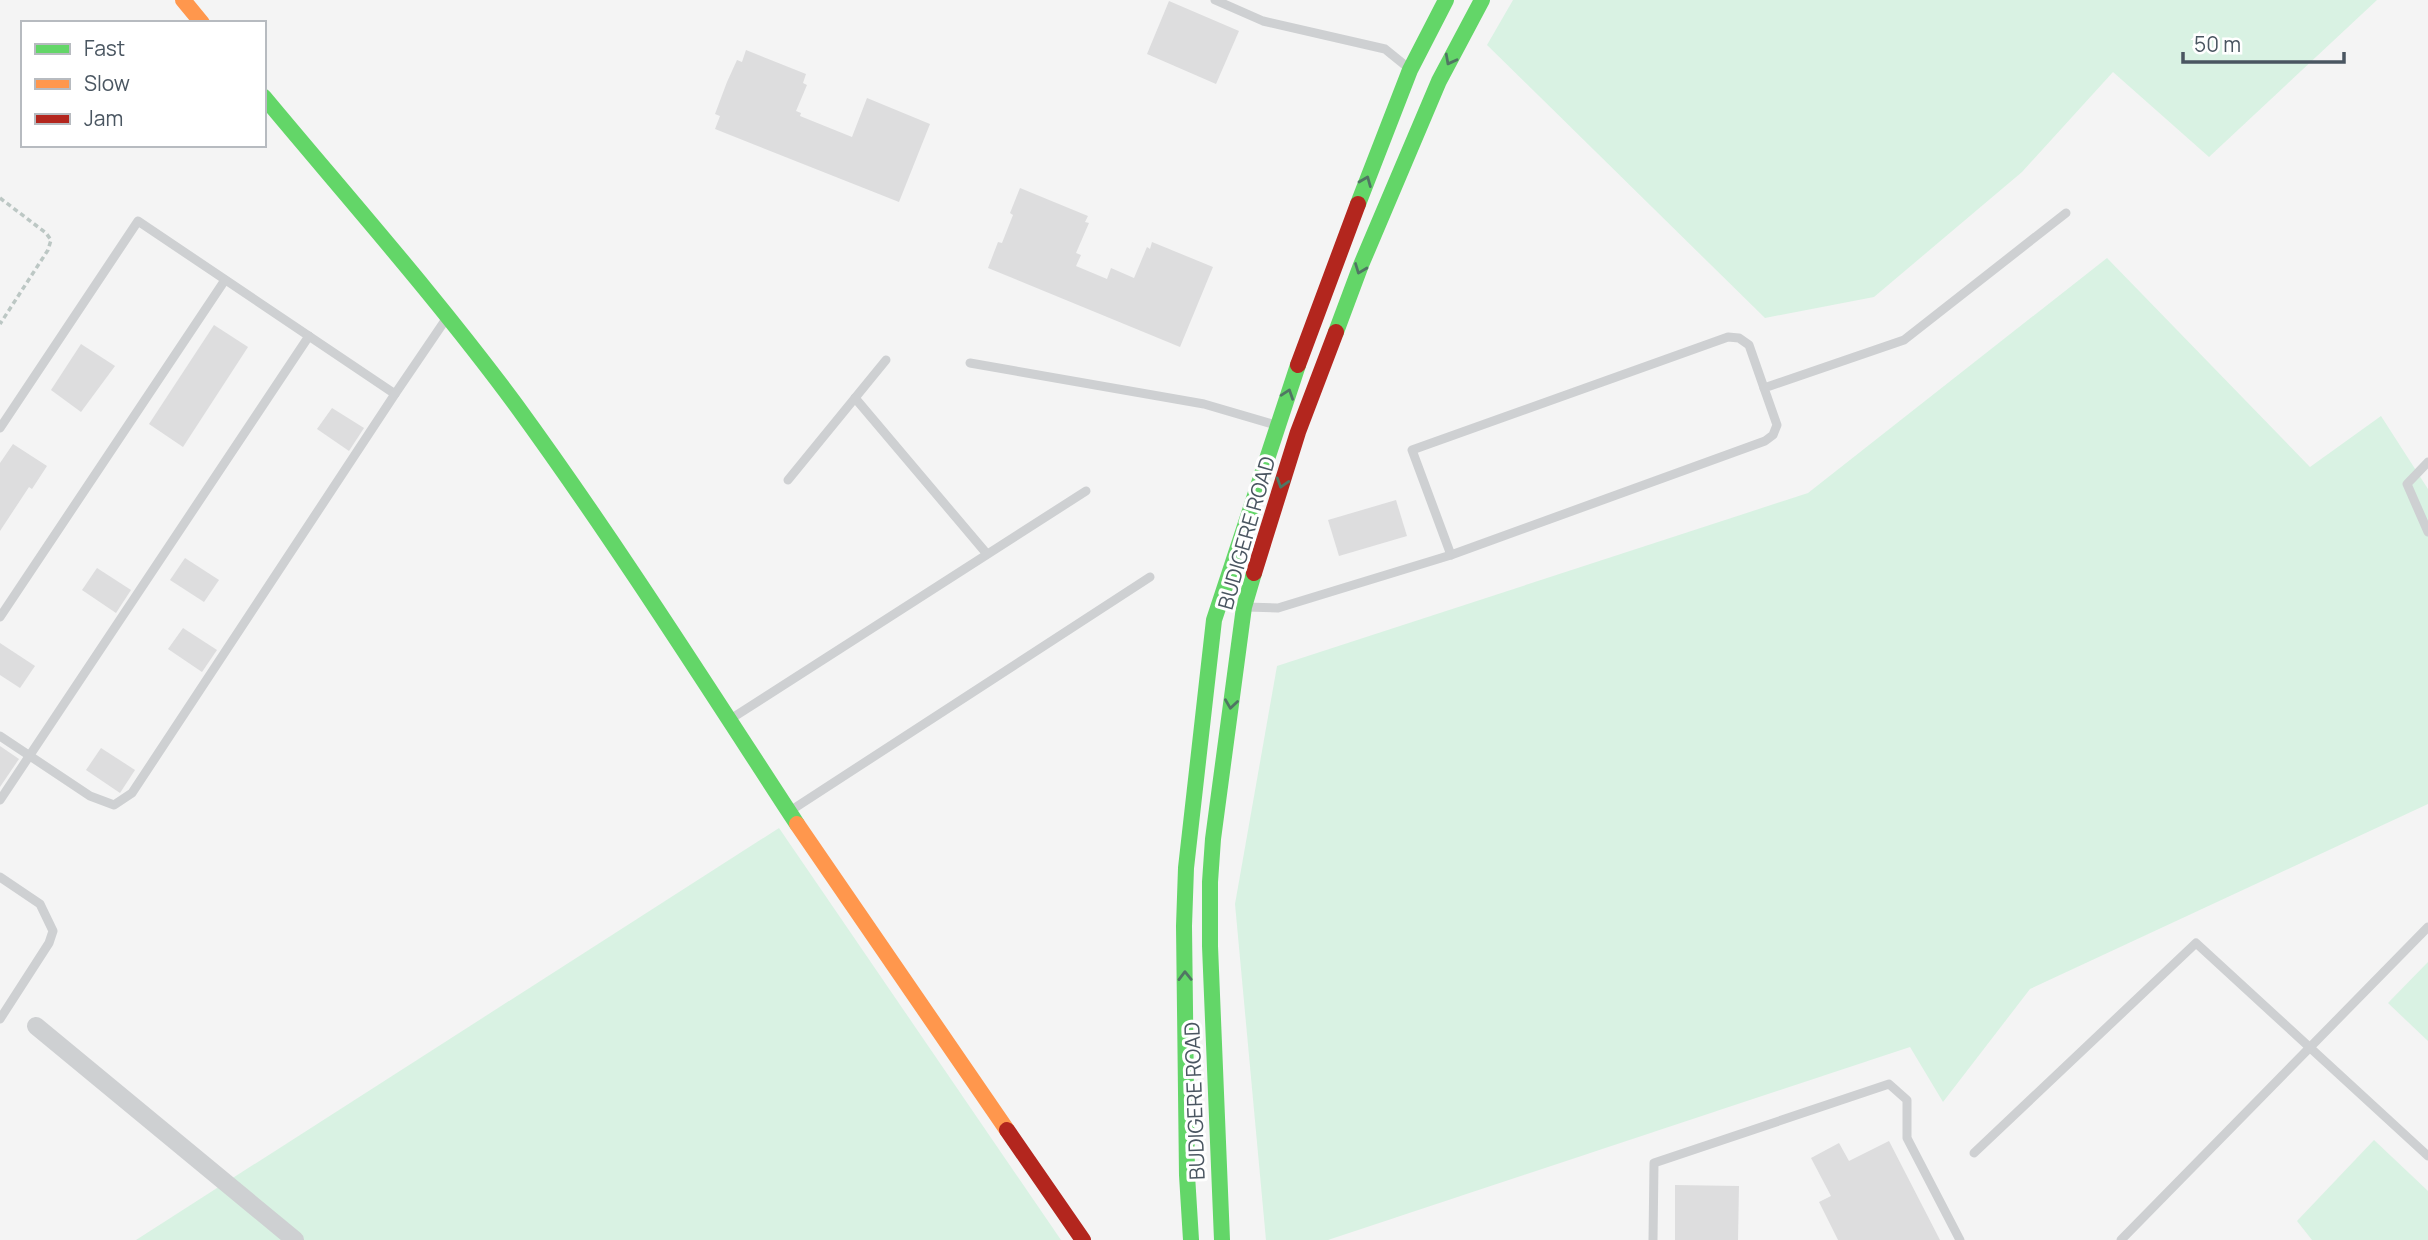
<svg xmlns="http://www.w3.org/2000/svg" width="2428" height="1240" font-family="Manrope,sans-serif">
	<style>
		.green { fill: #d9f2e3 }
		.building { fill: #ddddde }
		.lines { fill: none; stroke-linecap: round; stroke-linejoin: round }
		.path { stroke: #bcc7c4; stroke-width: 3.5; stroke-dasharray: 5 3.5; stroke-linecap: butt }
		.lane { stroke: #ced0d2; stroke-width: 9 }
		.street { stroke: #ced0d2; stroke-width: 18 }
		.fast { stroke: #63d668; stroke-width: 16 }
		.slow { stroke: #ff974d; stroke-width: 16 }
		.jam { stroke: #b3261e; stroke-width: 16 }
		.oneway { stroke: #507663 }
		.labels { text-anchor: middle; stroke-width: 6; stroke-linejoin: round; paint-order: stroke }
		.street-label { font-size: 21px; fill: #4a5661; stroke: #fff }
	</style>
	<rect width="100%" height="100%" fill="#f4f4f4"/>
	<!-- green -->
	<g class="green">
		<polygon points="1513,0 2377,0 2209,157 2113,72 2022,172 1874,297 1765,318 1487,45"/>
		<polygon points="2107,258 2310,467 2381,416 2428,489 2428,804 2030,989 1943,1102 1910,1047 1328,1240 1266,1240 1235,904 1277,666 1808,493"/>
		<polygon points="779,828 1061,1240 136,1240"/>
		<polygon points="2428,962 2428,1041 2388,1003"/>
		<polygon points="2374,1140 2428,1191 2428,1240 2312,1240 2297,1221"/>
	</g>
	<!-- building -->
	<g class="building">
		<polygon points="1169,1 1239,31 1216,84 1147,54"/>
		<polygon points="746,50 806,74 803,83 807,85 796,111 801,113 800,116 852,137 867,98 930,124 899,202 715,129 720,116 715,114 727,82 737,60 742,62"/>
		<polygon points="1020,188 1088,216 1085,222 1089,223 1076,253 1081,255 1076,266 1107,279 1111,268 1134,278 1147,247 1150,249 1152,242 1213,267 1180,347 988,268 998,242 1002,243 1013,215 1010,213"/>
		<polygon points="214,325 248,347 183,447 149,424"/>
		<polygon points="81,344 115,366 81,412 51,390"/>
		<polygon points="332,408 364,428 349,451 317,429"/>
		<polygon points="13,444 47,466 32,489 29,487 0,531 0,463"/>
		<polygon points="1396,500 1407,536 1339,556 1328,520"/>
		<polygon points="185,558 219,580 204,602 170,580"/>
		<polygon points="97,568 131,590 116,613 82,590"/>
		<polygon points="183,628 217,650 202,672 168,649"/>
		<polygon points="0,643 35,666 20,688 0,675"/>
		<polygon points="0,746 19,759 0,787"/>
		<polygon points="101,748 135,770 120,793 86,770"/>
		<polygon points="1889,1141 1940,1240 1838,1240 1819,1202 1831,1196 1811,1158 1839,1143 1849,1161"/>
		<polygon points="1675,1185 1739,1186 1738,1240 1675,1240"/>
	</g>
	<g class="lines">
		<!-- path -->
		<polyline class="path" points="0,198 46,233 51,240 48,250 0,324"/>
		<!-- lane -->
		<g class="lane">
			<polyline points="1215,0 1263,21 1385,49 1406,66"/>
			<polyline points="970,363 1204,404 1272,424"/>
			<polyline points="855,398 987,554"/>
			<polyline points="0,428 138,221 395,394 446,319"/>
			<polyline points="2428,462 2407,484 2428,532"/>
			<polyline points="788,480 886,360"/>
			<polyline points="1451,555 1412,450 1728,337 1739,338 1749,345 1764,388"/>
			<polyline points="1246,607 1278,608 1451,555 1765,441 1773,435 1777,425 1764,388 1904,340 2066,213"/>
			<polyline points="0,617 225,280"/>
			<polyline points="729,720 1086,491"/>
			<polyline points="0,736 90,796 114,805 132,793 395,394"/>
			<polyline points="0,800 309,336"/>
			<polyline points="790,811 1150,577"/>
			<polyline points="0,877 40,904 53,931 49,943 0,1019"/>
			<polyline points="1974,1153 2196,943 2428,1156"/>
			<polyline points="1653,1240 1654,1163 1889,1084 1907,1100 1907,1138 1960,1240"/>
			<polyline points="2121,1240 2428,927"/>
		</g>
		<!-- street -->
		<polyline class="street" points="36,1026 295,1240"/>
		<!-- fast -->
		<g class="fast">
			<path d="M264,97C349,199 437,298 516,405C615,541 705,683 797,824"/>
			<polyline points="1358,204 1410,70 1446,0"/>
			<polyline points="1336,332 1361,265 1439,81 1482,0"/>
			<polyline points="1191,1240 1187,1175 1184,926 1186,868 1214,620 1298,365"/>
			<polyline points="1222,1240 1210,946 1210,882 1213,839 1244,607 1254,573"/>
		</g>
		<!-- slow -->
		<g class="slow">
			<polyline points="183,0 202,23"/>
			<polyline points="797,824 1007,1130"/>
		</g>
		<!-- jam -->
		<g class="jam">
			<polyline points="1298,365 1358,204"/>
			<polyline points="1254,573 1298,432 1336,332"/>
			<polyline points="1007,1130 1083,1240"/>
		</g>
	</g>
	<!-- one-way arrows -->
	<defs><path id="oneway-chevron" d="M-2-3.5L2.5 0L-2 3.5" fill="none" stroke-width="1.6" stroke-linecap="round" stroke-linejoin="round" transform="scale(1.75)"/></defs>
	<g class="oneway">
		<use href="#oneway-chevron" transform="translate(1450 60) rotate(118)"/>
		<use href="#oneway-chevron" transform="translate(1366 181) rotate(-68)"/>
		<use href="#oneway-chevron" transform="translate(1360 269) rotate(111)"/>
		<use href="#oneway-chevron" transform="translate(1288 394) rotate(-71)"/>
		<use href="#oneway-chevron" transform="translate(1282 483) rotate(107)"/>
		<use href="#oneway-chevron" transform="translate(1231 704) rotate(98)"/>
		<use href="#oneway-chevron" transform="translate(1185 976) rotate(-91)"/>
	</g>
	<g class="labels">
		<!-- street labels -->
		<g class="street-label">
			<text transform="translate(1247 533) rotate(-74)" y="7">BUDIGERE ROAD</text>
			<text transform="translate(1195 1101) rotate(-92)" y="7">BUDIGERE ROAD</text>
		</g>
	</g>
	<!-- legend -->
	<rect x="21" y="21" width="245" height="126" fill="#ffffff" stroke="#b7bbc0" stroke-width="2"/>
	<rect x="35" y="44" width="35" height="10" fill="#63d668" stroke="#b7bbc0" stroke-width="2"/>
	<text x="84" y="56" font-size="21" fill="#4a5661">Fast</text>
	<rect x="35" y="79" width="35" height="10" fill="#ff974d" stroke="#b7bbc0" stroke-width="2"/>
	<text x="84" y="91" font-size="21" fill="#4a5661">Slow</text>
	<rect x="35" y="114" width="35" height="10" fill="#b3261e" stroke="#b7bbc0" stroke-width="2"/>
	<text x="84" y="126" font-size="21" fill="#4a5661">Jam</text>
	<!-- scale -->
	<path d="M2183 52v10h161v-10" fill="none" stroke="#4a5661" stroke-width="3.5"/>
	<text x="2194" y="52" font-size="21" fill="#4a5661" stroke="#ffffff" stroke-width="5" paint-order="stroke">50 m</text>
</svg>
